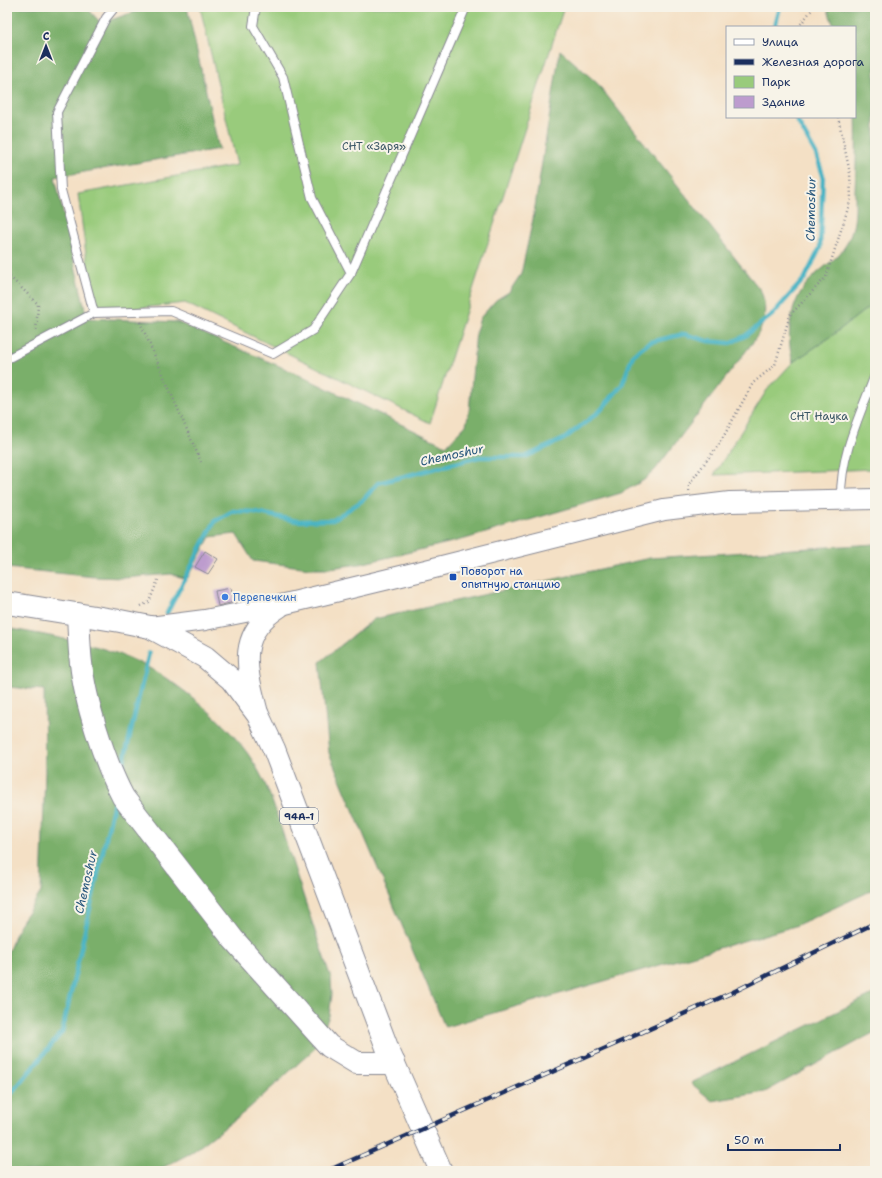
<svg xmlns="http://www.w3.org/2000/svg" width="882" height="1178" font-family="'Shantell Sans',sans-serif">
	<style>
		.green { fill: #99cb7b; stroke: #5a7d6c }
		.forest { fill: #7aaf6b; stroke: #4a6f64 }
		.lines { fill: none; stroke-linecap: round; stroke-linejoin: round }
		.stream { stroke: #47b3c4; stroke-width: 4.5 }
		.building { fill: #bd9cce }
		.service-casing { stroke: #888892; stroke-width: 10 }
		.tertiary-casing { stroke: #888892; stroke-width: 22 }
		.secondary-casing { stroke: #888892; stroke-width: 24 }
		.primary-casing { stroke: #888892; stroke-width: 24 }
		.path { stroke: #888892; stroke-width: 2.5; stroke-dasharray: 1 3; stroke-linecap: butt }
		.service { stroke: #fff; stroke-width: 8 }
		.tertiary { stroke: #fff; stroke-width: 20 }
		.secondary { stroke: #fff; stroke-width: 22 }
		.primary { stroke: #fff; stroke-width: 22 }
		.rail-casing { stroke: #1b2f5e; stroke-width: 4.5 }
		.rail { stroke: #f7f3e8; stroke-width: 3; stroke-dasharray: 9; stroke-linecap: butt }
		.transit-dot { fill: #1a4fb4; stroke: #f7f3e8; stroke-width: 1.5 }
		.shop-dot { fill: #3f7fe0; stroke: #f7f3e8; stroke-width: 1.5 }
		.labels { text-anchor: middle; stroke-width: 4; stroke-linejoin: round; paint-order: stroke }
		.shield { fill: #f7f3e8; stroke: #5d6a87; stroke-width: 1 }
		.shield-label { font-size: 10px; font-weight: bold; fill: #1b2f5e }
		.park-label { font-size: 11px; fill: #3a5665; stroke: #f7f3e8 }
		.transit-label { font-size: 11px; fill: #164399; stroke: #f7f3e8; text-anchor: start }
		.shop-label { font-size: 11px; fill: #366cbe; stroke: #f7f3e8; text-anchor: start }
		.water-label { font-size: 12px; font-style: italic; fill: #28577d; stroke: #f7f3e8 }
	</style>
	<rect width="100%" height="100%" fill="#f7f3e8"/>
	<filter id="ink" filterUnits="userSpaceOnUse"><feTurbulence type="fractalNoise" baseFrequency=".025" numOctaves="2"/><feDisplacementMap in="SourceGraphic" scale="8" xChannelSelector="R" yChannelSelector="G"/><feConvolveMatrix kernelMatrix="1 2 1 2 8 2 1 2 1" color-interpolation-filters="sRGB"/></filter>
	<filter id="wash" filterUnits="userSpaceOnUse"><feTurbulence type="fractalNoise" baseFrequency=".012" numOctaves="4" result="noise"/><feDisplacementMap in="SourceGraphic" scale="16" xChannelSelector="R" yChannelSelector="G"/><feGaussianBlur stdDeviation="0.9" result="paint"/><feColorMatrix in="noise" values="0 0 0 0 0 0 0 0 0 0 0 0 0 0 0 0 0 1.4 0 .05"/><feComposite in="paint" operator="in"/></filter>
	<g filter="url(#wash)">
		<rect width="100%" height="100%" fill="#f4e0c5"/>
		<!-- green -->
		<g class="green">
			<polygon points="200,7 564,7 430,423 185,303 94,313 78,194 237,165"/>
			<polygon points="875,302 875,469 714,475 767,390 793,362 829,338"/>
		</g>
		<!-- forest -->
		<g class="forest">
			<path d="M7,7H86L101,23L150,7H187L219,149L55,177L87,318L177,322L293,372L446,446L466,425L469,412L476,331L480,318L496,300L509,292L521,274L533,219L560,50L597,83L761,291C768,310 765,325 753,342L655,470L644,480L621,493L465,539L360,564L330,568H310L253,561L236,534L210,537L187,579L171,574L124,578L95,577L7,568Z"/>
			<path d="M827,7H875V302L829,338L793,362C785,335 790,301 810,280C828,261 844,258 852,230C856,219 855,203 855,191C858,137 855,81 855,27H834Z"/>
			<polygon points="875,544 875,889 795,926 445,1027 329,753 320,662 374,619 650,558"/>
			<path d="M7,628C44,635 83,641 119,654C166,670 235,726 258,770C272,794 279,823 288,849C302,892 316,935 331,978L332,995L329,1016L322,1033L312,1051L246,1111L191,1153L156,1171H7V954L19,926L41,892L45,772L44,690L7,687Z"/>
			<polygon points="875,993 875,1032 765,1092 712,1101 691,1083"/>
		</g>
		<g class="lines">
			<!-- stream -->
			<g class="stream">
				<polyline points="775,27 780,7"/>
				<polyline points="167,613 215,521 233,511 255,512 297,521 333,520 363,500 378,483 479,457 525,457 564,439 600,411 622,385 633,355 650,342 684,334 708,341 730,343 745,336 772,315 805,278 820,248 823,175 816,154 795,117"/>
				<polyline points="121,774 149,653"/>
				<polyline points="7,1099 62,1032 115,798"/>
			</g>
		</g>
		<g id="blocks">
			<!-- building -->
			<g class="building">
				<polygon points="205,551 218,559 208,574 195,567"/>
				<polygon points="231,588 234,602 218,606 215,591"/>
			</g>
		</g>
	</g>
	<g filter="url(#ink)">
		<use href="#blocks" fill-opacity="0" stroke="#888892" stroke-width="1"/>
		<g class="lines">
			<defs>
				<g id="service">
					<polyline points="256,7 253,26 283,77 312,198 351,273"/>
					<polyline points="94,313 61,190 57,112 106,18 115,7"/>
					<polyline points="7,359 94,313 171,311 273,354 313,330 351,273 466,7"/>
					<path d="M841,499C840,455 860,415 875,375"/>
				</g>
				<g id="tertiary">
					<polyline points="150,627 205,620 285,604 426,570 664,510 730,502 875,499"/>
					<path d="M258,713C247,670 235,635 280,607"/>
				</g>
				<path id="secondary" d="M78,614C79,631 79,647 81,663C85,702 105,763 123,797L233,939L329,1046L357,1063H394"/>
				<polyline id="primary" points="7,603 120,621 150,627 205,657 231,679 258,715 274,749 388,1050 441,1171"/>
			</defs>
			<!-- service casing -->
			<use href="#service" class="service-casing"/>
			<!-- tertiary casing -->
			<use href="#tertiary" class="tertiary-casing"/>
			<!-- secondary casing -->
			<use href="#secondary" class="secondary-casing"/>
			<!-- primary casing -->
			<use href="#primary" class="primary-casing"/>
			<!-- path -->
			<g class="path">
				<polyline points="802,27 800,25 814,7"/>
				<polyline points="7,274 38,304 36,332"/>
				<polyline points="140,322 201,462"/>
				<polyline points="689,491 689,484 720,443 753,383 775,365 790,315 826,277 851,199 850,173 838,117"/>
				<polyline points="141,606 149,602 158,580"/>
			</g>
			<!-- service -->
			<use href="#service" class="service"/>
			<!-- tertiary -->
			<use href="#tertiary" class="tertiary"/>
			<!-- secondary -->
			<use href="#secondary" class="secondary"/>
			<!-- primary -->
			<use href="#primary" class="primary"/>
			<defs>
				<polyline id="rail" points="327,1171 731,993 875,923"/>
			</defs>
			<!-- rail casing -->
			<use href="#rail" class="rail-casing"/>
			<!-- rail -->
			<use href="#rail" class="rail"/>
		</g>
	</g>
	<!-- markers -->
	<rect class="transit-dot" x="449" y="573" width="8" height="8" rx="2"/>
	<circle class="shop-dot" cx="225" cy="597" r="4"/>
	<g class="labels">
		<!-- shield labels -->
		<rect class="shield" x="280" y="808" width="38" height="16" rx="3"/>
		<g class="shield-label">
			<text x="299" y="820">94А-1</text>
		</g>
		<!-- park labels -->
		<g class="park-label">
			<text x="374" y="150">СНТ «Заря»</text>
			<text x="819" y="420">СНТ Наука</text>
		</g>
		<!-- transit labels -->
		<g class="transit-label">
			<text x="461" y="575">Поворот на<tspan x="461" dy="13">опытную станцию</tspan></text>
		</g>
		<!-- shop labels -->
		<g class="shop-label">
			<text x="233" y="601">Перепечкин</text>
		</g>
		<!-- water labels -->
		<g class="water-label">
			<text transform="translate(811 209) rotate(-89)" y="4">Chemoshur</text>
			<text transform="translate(452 455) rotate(-12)" y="4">Chemoshur</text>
			<text transform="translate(86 882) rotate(-77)" y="4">Chemoshur</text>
		</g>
	</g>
	<!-- margin -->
	<rect width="882" height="1178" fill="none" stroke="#f7f3e8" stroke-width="24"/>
	<!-- legend -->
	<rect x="726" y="26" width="130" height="92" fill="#f7f3e8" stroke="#9fa5b1"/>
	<rect x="734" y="39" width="20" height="6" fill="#ffffff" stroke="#9fa5b1"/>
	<text x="762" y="46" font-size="12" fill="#1b2f5e">Улица</text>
	<rect x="734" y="59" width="20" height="6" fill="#1b2f5e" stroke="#9fa5b1"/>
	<text x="762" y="66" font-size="12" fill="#1b2f5e">Железная дорога</text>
	<rect x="734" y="76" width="20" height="12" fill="#99cb7b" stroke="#9fa5b1"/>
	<text x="762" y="86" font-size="12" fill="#1b2f5e">Парк</text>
	<rect x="734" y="96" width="20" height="12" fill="#bd9cce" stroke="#9fa5b1"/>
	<text x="762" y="106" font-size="12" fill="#1b2f5e">Здание</text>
	<!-- north arrow -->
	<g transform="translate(46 46)" stroke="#f7f3e8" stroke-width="3" paint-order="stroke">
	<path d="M0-3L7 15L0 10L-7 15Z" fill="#1b2f5e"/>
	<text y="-6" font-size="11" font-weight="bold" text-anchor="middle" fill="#1b2f5e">С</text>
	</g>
	<!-- scale -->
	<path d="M728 1144v6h112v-6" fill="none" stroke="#1b2f5e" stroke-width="2"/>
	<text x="734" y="1144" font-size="12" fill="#1b2f5e" stroke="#f7f3e8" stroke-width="3" paint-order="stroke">50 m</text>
</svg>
